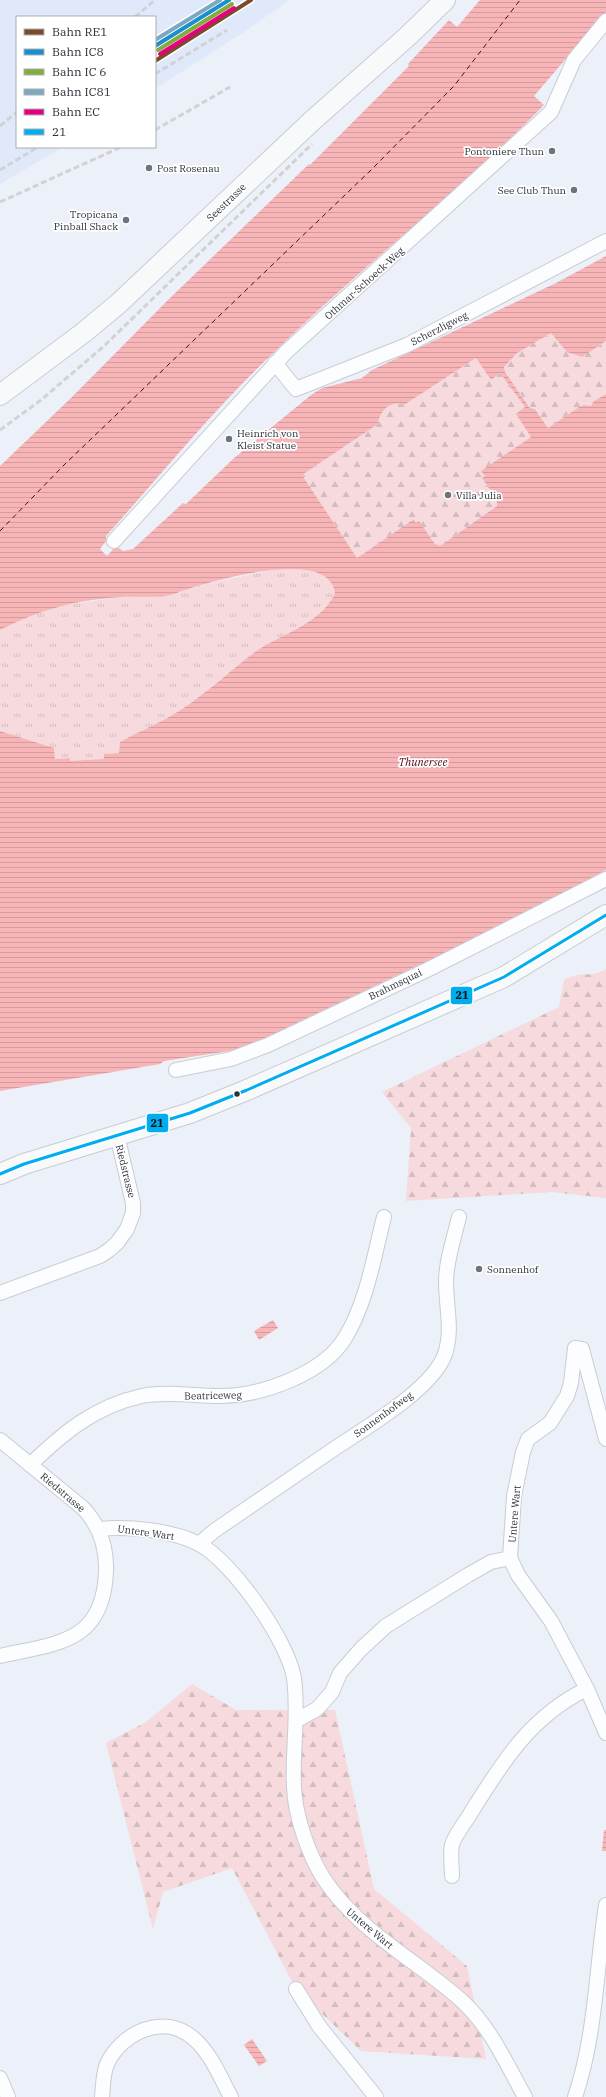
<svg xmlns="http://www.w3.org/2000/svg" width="606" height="2097" font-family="'IBM Plex Serif',serif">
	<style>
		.built { fill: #dfe9fa }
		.grass { fill: url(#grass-tufts) }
		.forest { fill: url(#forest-firs) }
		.water { fill: url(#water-rules); fill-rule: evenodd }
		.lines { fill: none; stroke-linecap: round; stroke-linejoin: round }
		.ferry { stroke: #5c0515; stroke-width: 1; stroke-dasharray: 5 4; stroke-linecap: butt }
		.street-casing { stroke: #c8ccd4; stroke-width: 16 }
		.secondary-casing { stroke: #c8ccd4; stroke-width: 22 }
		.street { stroke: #fcfdfe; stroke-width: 14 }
		.secondary { stroke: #f8f9fb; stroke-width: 20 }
		.rail { stroke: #d1d2d5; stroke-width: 3; stroke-dasharray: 6 3; stroke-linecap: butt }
		.bus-1-casing { stroke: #fff; stroke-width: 6 }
		.bus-1 { stroke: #00adef; stroke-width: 3 }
		.rail-1-casing { stroke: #fff; stroke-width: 7 }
		.rail-2-casing { stroke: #fff; stroke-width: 7 }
		.rail-3-casing { stroke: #fff; stroke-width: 7 }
		.rail-4-casing { stroke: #fff; stroke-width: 7 }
		.rail-5-casing { stroke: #fff; stroke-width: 7 }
		.rail-1 { stroke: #7a4b2a; stroke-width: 4 }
		.rail-2 { stroke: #1a8fce; stroke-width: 4 }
		.rail-3 { stroke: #83ab3d; stroke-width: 4 }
		.rail-4 { stroke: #7da9c0; stroke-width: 4 }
		.rail-5 { stroke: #e5007d; stroke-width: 4 }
		.poi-dot { fill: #6f747c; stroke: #fff; stroke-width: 1.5 }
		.bus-dot { fill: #2b313a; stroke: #fff; stroke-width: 1.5 }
		.labels { text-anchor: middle; stroke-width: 3.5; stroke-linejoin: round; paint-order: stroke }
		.poi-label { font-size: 10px; fill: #2b313a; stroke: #fff; text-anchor: start }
		.street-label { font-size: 10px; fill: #2b313a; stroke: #fff }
		.water-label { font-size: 11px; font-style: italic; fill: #5c0515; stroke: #fff }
		.line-badge { stroke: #fff; stroke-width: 1.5 }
		.pale-badge-label { font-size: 11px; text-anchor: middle; font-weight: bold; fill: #111 }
	</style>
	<defs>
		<pattern id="grass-tufts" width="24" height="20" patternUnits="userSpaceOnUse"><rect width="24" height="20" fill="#f6dadd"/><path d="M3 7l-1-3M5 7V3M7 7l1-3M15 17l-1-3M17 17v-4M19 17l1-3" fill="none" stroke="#d3bcbe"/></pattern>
		<pattern id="forest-firs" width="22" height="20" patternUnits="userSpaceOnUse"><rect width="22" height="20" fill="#f6dadd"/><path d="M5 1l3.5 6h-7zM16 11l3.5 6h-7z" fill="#d3bcbe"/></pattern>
		<pattern id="water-rules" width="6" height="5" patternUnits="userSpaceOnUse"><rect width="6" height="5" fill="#f8b5b8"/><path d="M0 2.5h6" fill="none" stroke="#d59c9f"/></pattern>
	</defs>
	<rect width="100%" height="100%" fill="#ecf0f8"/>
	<!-- built -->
	<polygon class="built" points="0,0 289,0 247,30 155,89 155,17 17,17 17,147 63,147 0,184"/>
	<!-- grass -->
	<path class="grass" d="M276,569C296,568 332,566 335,593C320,624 281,634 255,652C232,669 211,688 188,705C168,720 142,730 121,742L119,753L104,754V759L70,762V758L55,759L54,748L0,731V630L25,617L64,605L121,597L172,595L184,590L215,582Z"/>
	<!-- forest -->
	<g class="forest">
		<polygon points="552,332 567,352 582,357 606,341 606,394 594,401 592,407 584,405 579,407 548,428 536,409 531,408 505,372 504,367 517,353"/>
		<path d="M476,358L491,380L500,373L525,407L517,414L531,437L482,478L497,500V506L440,546L435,544L419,521L416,523L414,519L357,558L302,475L378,424C379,412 391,399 404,405Z"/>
		<path d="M606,969V1198L551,1192L406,1201L411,1128L382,1092L559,1007L564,980C581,970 589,979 606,969Z"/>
		<polygon points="192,1684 236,1710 335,1710 374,1889 467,1966 486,2059 361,2051 296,1989 232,1868 163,1892 153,1929 106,1743 146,1722"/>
	</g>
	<!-- water -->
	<g class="water">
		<path d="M480,0H606V12L534,96L544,105C456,195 356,271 266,360C209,415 159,477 106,536V541L100,549L107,556L116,546L123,551L133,549L183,503L186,504L233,459L311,395L322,388L362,378L372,370L556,283L606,256V341L582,357L567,352L551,333L517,353L504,367L505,372L530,408L535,409L548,428L579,407L584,405L591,406L594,401L606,394V870L516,919L242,1049L164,1061L160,1064L0,1091V731L54,748L55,759L70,758V761L104,759V754L119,753L120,742C142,730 167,720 188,705C211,689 232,669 255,652C281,634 321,624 335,593C329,546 213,581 185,590C180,591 176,594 171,595C155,598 138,596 122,597C79,599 38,610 0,630V466L71,398L170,298L309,164L310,165L409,66L408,64L449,20L457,27ZM476,358L491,380L500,373L525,407L516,414L531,437L481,471L485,476L482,478L497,500V506L440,546L435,544L419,521L416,523L414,519L357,558L302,475L378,424C379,412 391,399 404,405Z"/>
		<polygon points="273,1320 278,1328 259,1340 254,1331"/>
		<polygon points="604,1830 606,1830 606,1851 602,1851"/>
		<polygon points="252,2039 267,2061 259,2066 244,2045"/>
	</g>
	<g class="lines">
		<!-- ferry -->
		<polyline class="ferry" points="0,531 64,465 371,170 454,86 520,0"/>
		<defs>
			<g id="street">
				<polyline points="275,363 296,389 407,345 606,241"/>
				<polyline points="114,541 286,352 551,112 574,60 606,21"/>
				<polyline points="176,1070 231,1059 268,1045 429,969 606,879"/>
				<polyline points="0,1293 100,1256 109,1250 117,1243 127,1229 133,1213 133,1203 117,1135"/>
				<polyline points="606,1439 582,1349 575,1348 571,1383 567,1396 550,1423 528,1439 523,1452 514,1496 510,1558 518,1575 551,1621 587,1689 606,1733"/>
				<path d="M0,1440L83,1508C100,1526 107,1547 106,1572C103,1643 58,1643 0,1656"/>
				<path d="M30,1465C63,1433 95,1406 142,1396C165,1391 196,1396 220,1396C261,1396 323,1374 345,1338C367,1302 374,1256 384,1217"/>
				<path d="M99,1529C129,1526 172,1530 199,1544C232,1561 288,1641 294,1678C299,1715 292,1751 294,1787C295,1816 309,1856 324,1879C358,1931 416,1960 461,2000C490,2026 506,2063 525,2097"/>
				<path d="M199,1544L214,1531C252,1505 290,1479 328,1453C361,1430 432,1391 445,1354C453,1330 446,1307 446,1282C446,1261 454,1238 459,1217"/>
				<polyline points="297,1720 317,1709 332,1692 340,1673 361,1649 386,1626 468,1575 491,1562 510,1558"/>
				<path d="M452,1876C452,1867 450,1854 452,1845C454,1836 467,1820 472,1811C503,1761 532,1715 587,1689"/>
				<polyline points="296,1989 319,2026 376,2097"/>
				<polyline points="0,2078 8,2097"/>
				<path d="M102,2097C103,2086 103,2074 107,2064C122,2032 164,2013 193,2038C211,2053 220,2077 231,2097"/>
				<path d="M575,2097C596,2035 596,1969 606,1905"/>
			</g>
			<g id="secondary">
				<polyline points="0,395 83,333 118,304 313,120 408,36 445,0"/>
				<polyline points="0,1174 24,1164 190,1113 247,1090 504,977 606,915"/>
			</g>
		</defs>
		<!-- street casing -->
		<use href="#street" class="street-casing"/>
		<!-- secondary casing -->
		<use href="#secondary" class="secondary-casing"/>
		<!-- street -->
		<use href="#street" class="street"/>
		<!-- secondary -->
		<use href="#secondary" class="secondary"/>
		<!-- rail -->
		<g class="rail">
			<polyline points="135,17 155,0"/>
			<polyline points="155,74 227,30"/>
			<polyline points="0,126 17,112"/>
			<polyline points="155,130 230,87"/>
			<polyline points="0,170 38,147"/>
			<polyline points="0,202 121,147"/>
			<polyline points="0,430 41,400 103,347 312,144"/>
		</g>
		<defs>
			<polyline id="bus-1" points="0,1174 24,1164 190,1113 247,1090 504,977 606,915"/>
		</defs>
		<!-- bus-1 casing -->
		<use href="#bus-1" class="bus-1-casing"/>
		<!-- bus-1 -->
		<use href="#bus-1" class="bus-1"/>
		<defs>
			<polyline id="rail-1" points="155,61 251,0"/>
			<polyline id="rail-2" points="155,46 229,0"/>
			<polyline id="rail-3" points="158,50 232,4"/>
			<polyline id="rail-4" points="155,40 220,0"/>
			<polyline id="rail-5" points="160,54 234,8"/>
		</defs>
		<!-- rail-1 casing -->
		<use href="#rail-1" class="rail-1-casing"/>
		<!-- rail-2 casing -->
		<use href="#rail-2" class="rail-2-casing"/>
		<!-- rail-3 casing -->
		<use href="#rail-3" class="rail-3-casing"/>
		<!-- rail-4 casing -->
		<use href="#rail-4" class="rail-4-casing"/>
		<!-- rail-5 casing -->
		<use href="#rail-5" class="rail-5-casing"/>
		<!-- rail-1 -->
		<use href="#rail-1" class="rail-1"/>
		<!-- rail-2 -->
		<use href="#rail-2" class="rail-2"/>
		<!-- rail-3 -->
		<use href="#rail-3" class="rail-3"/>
		<!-- rail-4 -->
		<use href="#rail-4" class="rail-4"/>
		<!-- rail-5 -->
		<use href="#rail-5" class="rail-5"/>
	</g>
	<!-- markers -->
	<g class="poi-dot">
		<circle cx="552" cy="151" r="4"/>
		<circle cx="149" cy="168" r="4"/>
		<circle cx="574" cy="190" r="4"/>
		<circle cx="126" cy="220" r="4"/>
		<circle cx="229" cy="439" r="4"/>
		<circle cx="448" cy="495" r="4"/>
		<circle cx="479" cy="1269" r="4"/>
	</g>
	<circle class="bus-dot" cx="237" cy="1094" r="3.5"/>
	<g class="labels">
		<!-- poi labels -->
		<g class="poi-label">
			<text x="544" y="155" text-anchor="end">Pontoniere Thun</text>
			<text x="157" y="172">Post Rosenau</text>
			<text x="566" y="194" text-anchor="end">See Club Thun</text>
			<text x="118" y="218" text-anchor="end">Tropicana<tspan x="118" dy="12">Pinball Shack</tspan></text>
			<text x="237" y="437">Heinrich von<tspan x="237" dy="12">Kleist Statue</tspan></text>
			<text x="456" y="499">Villa Julia</text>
			<text x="487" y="1273">Sonnenhof</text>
		</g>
		<!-- street labels -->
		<g class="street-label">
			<text transform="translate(226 202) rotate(-44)" y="4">Seestrasse</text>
			<text transform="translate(364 283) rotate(-42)" y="4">Othmar-Schoeck-Weg</text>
			<text transform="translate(439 328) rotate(-27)" y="4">Scherzligweg</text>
			<text transform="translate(395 984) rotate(-26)" y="4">Brahmsquai</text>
			<text transform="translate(126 1171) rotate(76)" y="4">Riedstrasse</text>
			<text transform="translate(213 1395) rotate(-1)" y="4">Beatriceweg</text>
			<text transform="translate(383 1414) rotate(-36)" y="4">Sonnenhofweg</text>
			<text transform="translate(63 1492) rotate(40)" y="4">Riedstrasse</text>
			<text transform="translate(514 1514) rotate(-85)" y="4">Untere Wart</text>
			<text transform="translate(146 1532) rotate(8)" y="4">Untere Wart</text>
			<text transform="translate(370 1928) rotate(40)" y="4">Untere Wart</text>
		</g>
		<!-- water labels -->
		<g class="water-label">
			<text x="423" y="766">Thunersee</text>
		</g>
	</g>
	<g class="line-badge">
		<rect x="450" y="986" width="23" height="19" rx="4" fill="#00adef"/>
		<rect x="146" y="1113" width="23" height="20" rx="4" fill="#00adef"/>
	</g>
	<g class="pale-badge-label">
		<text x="462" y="999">21</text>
		<text x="157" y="1127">21</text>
	</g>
	<!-- legend -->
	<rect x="16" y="16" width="140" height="132" fill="#ffffff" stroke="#aaadb0"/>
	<rect x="24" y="29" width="20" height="6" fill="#7a4b2a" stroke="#aaadb0"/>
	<text x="52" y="36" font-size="12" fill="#2b313a">Bahn RE1</text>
	<rect x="24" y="49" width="20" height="6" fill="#1a8fce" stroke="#aaadb0"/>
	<text x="52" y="56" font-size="12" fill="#2b313a">Bahn IC8</text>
	<rect x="24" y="69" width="20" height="6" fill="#83ab3d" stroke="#aaadb0"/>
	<text x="52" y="76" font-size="12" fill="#2b313a">Bahn IC 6</text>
	<rect x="24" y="89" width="20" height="6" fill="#7da9c0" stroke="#aaadb0"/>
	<text x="52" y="96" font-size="12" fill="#2b313a">Bahn IC81</text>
	<rect x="24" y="109" width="20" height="6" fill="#e5007d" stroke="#aaadb0"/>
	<text x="52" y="116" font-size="12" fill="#2b313a">Bahn EC</text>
	<rect x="24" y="129" width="20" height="6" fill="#00adef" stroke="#aaadb0"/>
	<text x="52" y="136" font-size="12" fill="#2b313a">21</text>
</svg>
